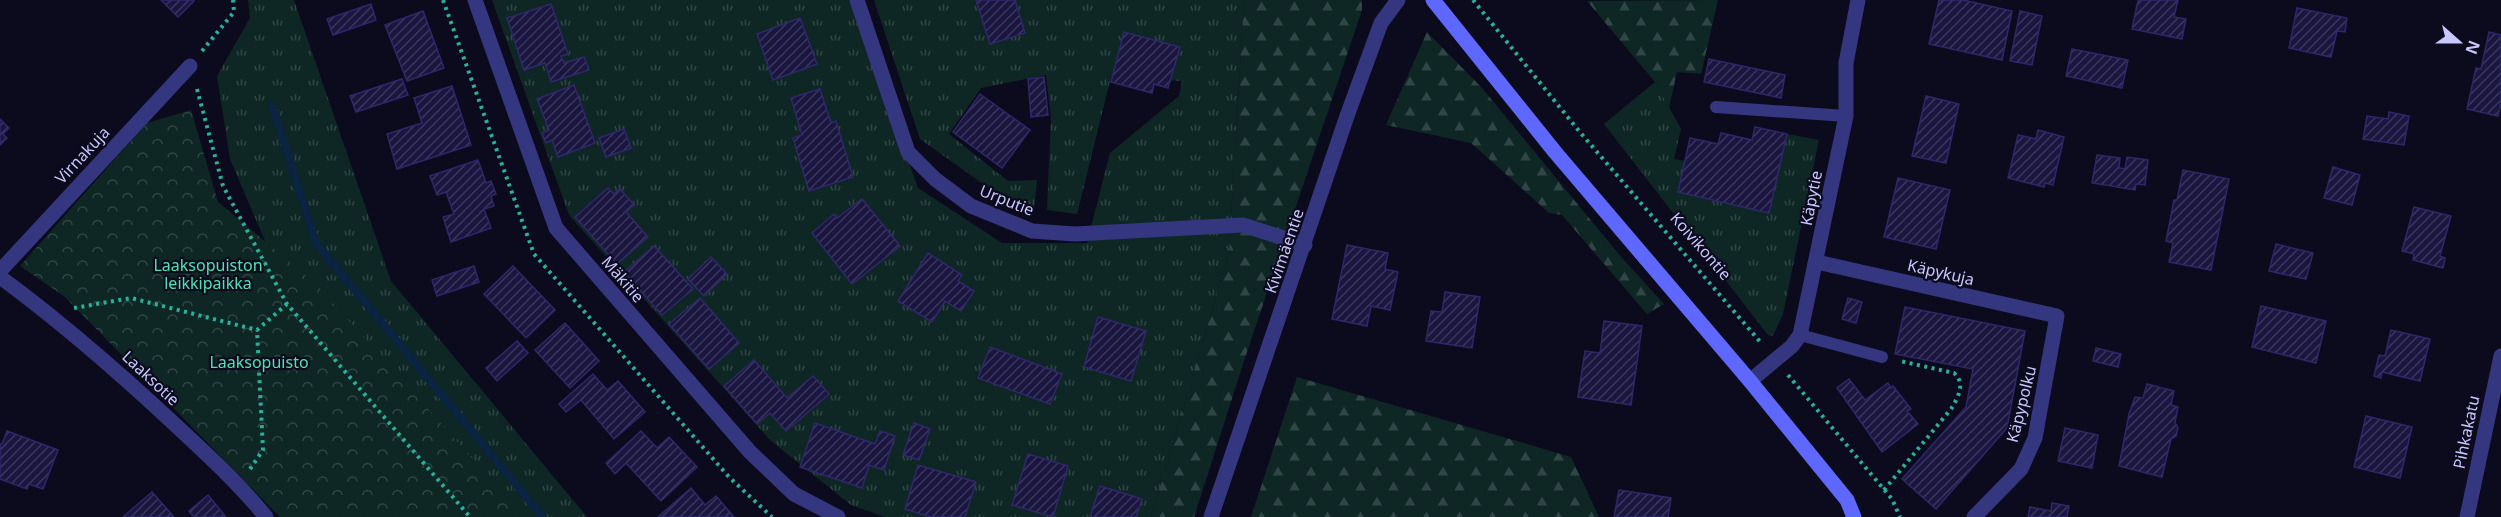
<svg xmlns="http://www.w3.org/2000/svg" width="2501" height="517" font-family="'Noto Sans',sans-serif">
	<style>
		.grass { fill: url(#grass-tufts) }
		.forest { fill: url(#forest-firs) }
		.park { fill: url(#park-crowns) }
		.lines { fill: none; stroke-linecap: round; stroke-linejoin: round }
		.stream { stroke: #0a2442; stroke-width: 8 }
		.building { fill: url(#building-hatch); stroke: #2f276c; stroke-width: 1.5 }
		.path { stroke: #28b29e; stroke-width: 4; stroke-dasharray: 3 4.5; stroke-linecap: butt }
		.lane { stroke: #34377f; stroke-width: 12 }
		.street { stroke: #34377f; stroke-width: 15 }
		.secondary { stroke: #5e68ff; stroke-width: 15 }
		.labels { text-anchor: middle; stroke-width: 4.5; stroke-linejoin: round; paint-order: stroke }
		.street-label { font-size: 16px; fill: #c9c7ff; stroke: #0c0b1d }
		.park-label { font-size: 16px; fill: #4fe3b1; stroke: #0c0b1d }
	</style>
	<defs>
		<pattern id="grass-tufts" width="24" height="20" patternUnits="userSpaceOnUse" patternTransform="scale(1.5)"><rect width="24" height="20" fill="#0e2724"/><path d="M3 7l-1-3M5 7V3M7 7l1-3M15 17l-1-3M17 17v-4M19 17l1-3" fill="none" stroke="#304545"/></pattern>
		<pattern id="forest-firs" width="22" height="20" patternUnits="userSpaceOnUse" patternTransform="scale(1.5)"><rect width="22" height="20" fill="#0e2724"/><path d="M5 1l3.5 6h-7zM16 11l3.5 6h-7z" fill="#304545"/></pattern>
		<pattern id="park-crowns" width="20" height="18" patternUnits="userSpaceOnUse" patternTransform="scale(1.5)"><rect width="20" height="18" fill="#0e2724"/><path d="M2 6a3 3 0 1 1 6 0M12 15a3 3 0 1 1 6 0" fill="none" stroke="#304545"/></pattern>
		<pattern id="building-hatch" width="6" height="6" patternUnits="userSpaceOnUse" patternTransform="scale(1.5)"><rect width="6" height="6" fill="#1b163f"/><path d="M-1 1l2-2M0 6l6-6M5 7l2-2" fill="none" stroke="#3b365c"/></pattern>
	</defs>
	<rect width="100%" height="100%" fill="#0c0b1d"/>
	<!-- grass -->
	<g class="grass">
		<polygon points="248,0 294,0 391,281 587,517 280,517 315,284 266,243 230,159 217,76 250,18"/>
		<polygon points="492,0 851,0 918,188 1002,243 1087,243 1110,153 1179,96 1182,81 1111,77 1077,214 1047,210 1051,118 1046,75 981,88 949,134 1008,181 1037,180 1034,210 1010,203 920,139 874,0 1244,0 1229,252 1151,517 885,517 851,505 770,440 569,215"/>
		<polygon points="1655,82 1681,129 1674,159 1685,161 1678,192 1769,213 1787,134 1819,140 1783,314 1773,336 1768,335 1604,124"/>
	</g>
	<!-- forest -->
	<g class="forest">
		<polygon points="1244,0 1362,0 1362,10 1245,358 1194,517 1151,517 1229,252"/>
		<polygon points="1718,0 1701,74 1677,72 1669,108 1655,82 1587,1"/>
		<polygon points="1427,32 1482,88 1622,258 1664,304 1647,314 1562,215 1549,213 1471,143 1386,125"/>
		<polygon points="1297,377 1571,457 1599,517 1251,517"/>
	</g>
	<!-- park -->
	<polygon class="park" points="191,110 218,202 316,284 525,517 280,517 65,297 20,266 147,123"/>
	<g class="lines">
		<!-- stream -->
		<polyline class="stream" points="272,105 316,243 543,517"/>
	</g>
	<!-- building -->
	<g class="building">
		<polygon points="161,0 193,0 194,1 178,17"/>
		<polygon points="976,0 1015,0 1025,33 990,44"/>
		<polygon points="1939,0 1963,0 2012,11 2002,60 1929,44"/>
		<polygon points="2138,0 2178,0 2174,17 2186,19 2182,39 2132,29"/>
		<polygon points="371,4 376,20 333,35 327,19"/>
		<polygon points="551,4 568,54 561,56 564,63 584,57 589,70 551,82 545,63 524,70 507,18"/>
		<polygon points="2297,8 2347,18 2345,32 2337,31 2331,57 2289,48"/>
		<polygon points="423,11 444,68 407,81 385,25"/>
		<polygon points="2020,11 2042,16 2032,65 2010,61"/>
		<polygon points="800,18 817,64 773,80 757,34"/>
		<polygon points="1124,32 1180,47 1168,88 1154,84 1152,93 1111,82"/>
		<polygon points="2489,32 2501,35 2501,103 2498,116 2467,109 2476,68 2481,69"/>
		<polygon points="2072,49 2128,60 2122,88 2066,76"/>
		<polygon points="1709,59 1785,75 1781,98 1704,82"/>
		<polygon points="1044,77 1048,115 1031,117 1028,79"/>
		<polygon points="402,79 408,95 356,112 350,96"/>
		<polygon points="574,85 595,143 558,157 552,140 546,143 542,133 549,130 537,99"/>
		<polygon points="452,86 471,145 397,169 387,134 422,123 414,98"/>
		<polygon points="820,89 831,123 836,121 853,177 809,191 793,138 802,135 791,98"/>
		<polygon points="980,94 1030,130 1002,168 953,132"/>
		<polygon points="1926,96 1959,104 1946,163 1912,156"/>
		<polygon points="2389,112 2409,116 2404,145 2363,139 2367,116 2388,119"/>
		<polygon points="0,119 9,128 3,134 7,138 0,145"/>
		<polygon points="1755,127 1787,134 1769,213 1678,192 1690,138 1718,144 1721,133 1752,140"/>
		<polygon points="624,129 631,148 606,157 599,138"/>
		<polygon points="2038,130 2064,137 2053,185 2045,183 2044,187 2008,178 2018,135 2036,139"/>
		<polygon points="2097,155 2120,158 2119,168 2125,169 2127,157 2148,160 2145,185 2136,184 2135,190 2092,183"/>
		<polygon points="478,160 486,183 491,181 496,194 491,196 494,206 484,209 491,228 451,242 443,217 454,214 446,192 437,195 430,176"/>
		<polygon points="2333,167 2360,175 2352,205 2324,198"/>
		<polygon points="2183,170 2229,179 2211,270 2169,262 2173,243 2166,241 2174,200 2177,200"/>
		<polygon points="1898,178 1950,190 1936,249 1884,237"/>
		<polygon points="608,188 614,194 620,189 634,205 626,212 648,237 617,264 575,217"/>
		<polygon points="862,199 900,246 852,284 812,233 834,214 837,218"/>
		<polygon points="2414,207 2451,216 2440,256 2445,258 2443,268 2413,260 2414,254 2402,251"/>
		<polygon points="2276,244 2313,253 2306,279 2269,271"/>
		<polygon points="1347,245 1388,253 1385,269 1398,272 1390,310 1371,306 1367,326 1332,319"/>
		<polygon points="654,246 693,289 662,315 624,272"/>
		<polygon points="928,253 962,275 958,281 974,291 961,311 945,301 932,322 898,301"/>
		<polygon points="711,257 727,274 704,296 688,279"/>
		<polygon points="474,266 479,282 437,296 432,280"/>
		<polygon points="513,266 555,310 526,338 484,294"/>
		<polygon points="1445,292 1480,297 1472,348 1426,341 1431,311 1442,312"/>
		<polygon points="700,298 739,343 709,369 669,324"/>
		<polygon points="1848,298 1862,302 1856,323 1842,319"/>
		<polygon points="2261,306 2326,321 2316,363 2252,347"/>
		<polygon points="1905,307 2025,331 2007,428 1936,509 1902,479 1966,407 1973,369 1895,354"/>
		<polygon points="1098,317 1146,331 1131,381 1084,367"/>
		<polygon points="1604,321 1642,326 1631,405 1578,397 1585,351 1600,353"/>
		<polygon points="565,323 599,361 570,388 535,350"/>
		<polygon points="2391,330 2430,339 2420,381 2382,372 2381,378 2374,376 2379,355 2385,356"/>
		<polygon points="517,341 528,353 497,381 486,368"/>
		<polygon points="990,347 1062,374 1050,404 978,378"/>
		<polygon points="2096,348 2121,354 2118,367 2093,361"/>
		<polygon points="754,360 787,398 813,376 829,394 786,431 770,413 757,424 724,386"/>
		<polygon points="593,374 607,390 618,381 645,412 614,439 581,400 566,412 559,404"/>
		<polygon points="1849,379 1865,400 1888,383 1891,388 1893,386 1911,409 1907,411 1918,424 1882,452 1837,388"/>
		<polygon points="2147,384 2174,391 2171,405 2178,407 2175,422 2178,428 2176,436 2171,439 2162,477 2119,466 2129,414 2135,397 2143,398"/>
		<polygon points="2366,416 2412,427 2400,478 2354,467"/>
		<polygon points="815,423 875,444 880,431 895,436 884,470 869,465 862,488 800,467"/>
		<polygon points="914,423 930,429 919,460 903,455"/>
		<polygon points="2065,428 2098,435 2092,468 2058,461"/>
		<polygon points="7,431 58,450 43,489 29,484 27,489 0,479 0,444 2,444"/>
		<polygon points="641,431 657,448 669,437 697,467 661,501 626,463 615,474 606,463"/>
		<polygon points="1028,454 1068,466 1053,517 1012,505"/>
		<polygon points="918,465 976,482 965,517 931,517 905,509"/>
		<polygon points="1100,486 1142,499 1136,517 1090,517"/>
		<polygon points="691,488 705,505 716,496 734,517 658,517"/>
		<polygon points="1619,490 1671,498 1668,517 1614,517"/>
		<polygon points="152,492 174,517 123,517"/>
		<polygon points="208,495 226,517 194,517 189,511"/>
		<polygon points="2052,503 2069,506 2067,517 2028,517 2030,507 2051,511"/>
	</g>
	<g class="lines">
		<!-- path -->
		<g class="path">
			<polyline points="443,0 534,254 729,477 772,517"/>
			<polyline points="1473,0 1579,131 1762,344"/>
			<polyline points="202,51 234,12 233,0"/>
			<polyline points="197,89 223,186 287,304 470,517"/>
			<polyline points="74,308 131,298 257,330 287,304"/>
			<polyline points="1788,375 1892,499 1900,517"/>
			<polyline points="250,469 263,450 257,330"/>
			<path d="M1884,490L1951,409C1958,398 1966,383 1954,373L1900,361"/>
		</g>
		<!-- lane -->
		<g class="lane">
			<polyline points="1716,107 1846,116"/>
			<polyline points="1800,335 1882,357"/>
		</g>
		<!-- street -->
		<g class="street">
			<polyline points="475,0 556,228 750,452 794,494 838,517"/>
			<polyline points="857,0 908,152 935,179 971,206 1032,231 1075,234 1243,225 1305,245"/>
			<polyline points="1817,262 2057,316 2035,438 2021,469 1974,517"/>
			<polyline points="0,271 190,66"/>
			<path d="M0,277C60,321 115,369 169,419C203,451 237,481 266,517"/>
			<polyline points="1750,381 1792,346 1800,335 1846,116 1846,63 1858,0"/>
			<polyline points="1211,517 1347,116 1381,23 1398,0"/>
			<polyline points="2467,517 2501,356"/>
		</g>
		<!-- secondary -->
		<polyline class="secondary" points="1433,0 1555,152 1750,381 1847,500 1854,517"/>
	</g>
	<g class="labels">
		<!-- street labels -->
		<g class="street-label">
			<text transform="translate(82 155) rotate(-47)" y="6">Virnakuja</text>
			<text transform="translate(1811 198) rotate(-79)" y="6">Käpytie</text>
			<text transform="translate(1007 200) rotate(22)" y="6">Urputie</text>
			<text transform="translate(1701 246) rotate(49)" y="6">Koivikontie</text>
			<text transform="translate(1284 251) rotate(-71)" y="6">Kivimäentie</text>
			<text transform="translate(1941 272) rotate(13)" y="6">Käpykuja</text>
			<text transform="translate(623 279) rotate(49)" y="6">Mäkitie</text>
			<text transform="translate(151 378) rotate(43)" y="6">Laaksotie</text>
			<text transform="translate(2021 404) rotate(-76)" y="6">Käpypolku</text>
			<text transform="translate(2466 432) rotate(-78)" y="6">Pihkakatu</text>
		</g>
		<!-- park labels -->
		<g class="park-label">
			<text x="208" y="271">Laaksopuiston<tspan x="208" dy="18">leikkipaikka</tspan></text>
			<text x="259" y="368">Laaksopuisto</text>
		</g>
	</g>
	<!-- north arrow -->
	<g transform="translate(2459 42) rotate(111)" stroke="#0c0b1d" stroke-width="4.5" paint-order="stroke">
	<path d="M0-4.5L10 22L0 15L-10 22Z" fill="#c9c7ff"/>
	<text y="-9" font-size="16" font-weight="bold" text-anchor="middle" fill="#c9c7ff">N</text>
	</g>
</svg>
